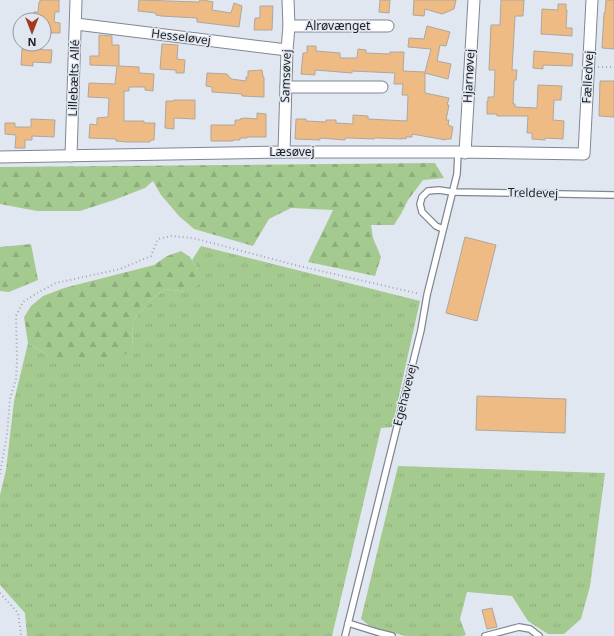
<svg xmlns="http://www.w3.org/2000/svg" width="614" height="636" font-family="'Noto Sans',sans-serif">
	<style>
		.grass { fill: url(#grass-tufts) }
		.forest { fill: url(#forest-firs) }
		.building { fill: #efbb85; stroke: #afa69d }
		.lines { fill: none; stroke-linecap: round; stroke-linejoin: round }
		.lane-casing { stroke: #818791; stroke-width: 8 }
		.street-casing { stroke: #818791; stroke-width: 13 }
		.path { stroke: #a4a9b1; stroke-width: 2; stroke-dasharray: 1 3; stroke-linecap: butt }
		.lane { stroke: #fff; stroke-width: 5.5 }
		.street { stroke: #fff; stroke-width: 11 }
		.labels { text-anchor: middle; stroke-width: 3; stroke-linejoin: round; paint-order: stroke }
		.street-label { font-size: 12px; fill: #1e2024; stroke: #e1e7f1 }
	</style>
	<defs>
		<pattern id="grass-tufts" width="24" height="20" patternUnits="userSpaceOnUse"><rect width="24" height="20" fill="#a5ca90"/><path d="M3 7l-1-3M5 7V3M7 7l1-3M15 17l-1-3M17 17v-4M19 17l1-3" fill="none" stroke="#8ead7c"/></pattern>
		<pattern id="forest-firs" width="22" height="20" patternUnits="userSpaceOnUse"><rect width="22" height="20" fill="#a5ca90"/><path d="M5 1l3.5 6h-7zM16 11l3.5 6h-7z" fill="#8ead7c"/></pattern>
	</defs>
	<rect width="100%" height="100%" fill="#e1e7f1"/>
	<!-- grass -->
	<g class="grass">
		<polygon points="201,246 420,301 392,427 381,428 332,636 27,636 25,613 0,585 0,495 6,470 14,401 28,343 50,357 133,349 132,322 153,298 166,289 185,292 198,270 192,260"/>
		<polygon points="398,466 605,473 590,586 581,619 564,634 548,634 528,621 512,596 467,592 460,619 466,635 462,636 406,636 371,627 361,619"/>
	</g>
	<!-- forest -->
	<g class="forest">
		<polygon points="435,163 444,178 423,180 408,200 401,214 394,225 371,225 373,238 381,257 375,276 308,262 333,210 291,208 269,219 253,246 194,229 179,216 161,195 153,181 145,188 114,200 80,211 37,211 0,204 0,167"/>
		<polygon points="31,244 38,280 9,292 0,291 0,247"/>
		<polygon points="181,251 190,257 198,270 198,285 185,292 166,289 153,298 132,322 133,349 115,361 85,361 50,357 28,343 24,317 31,306 43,296 64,288 154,265 167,256"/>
	</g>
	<!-- building -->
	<g class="building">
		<polygon points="40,0 59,0 59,12 55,12 54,22 60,23 60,33 44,33 44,20 33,20 34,12 38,12 39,2 40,2"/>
		<polygon points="139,0 199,2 200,0 203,0 213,2 212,10 231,13 234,3 242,6 239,27 197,22 197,18 161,16 156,15 156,13 138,11"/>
		<polygon points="380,0 390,0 389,13 379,12"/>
		<polygon points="414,0 456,0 454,9 442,14 425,9 424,16 413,15"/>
		<polygon points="501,0 524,0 523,16 515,16 512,70 517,70 516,80 514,80 513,104 515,104 515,107 537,108 538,85 562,86 561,100 554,100 553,120 564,121 563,139 545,138 545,140 532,139 532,133 527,133 528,116 497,116 497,114 487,114 487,101 488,101 488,97 494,97 495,70 489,70 491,25 500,25"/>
		<polygon points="606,0 614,0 614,49 602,48 604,13 605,13"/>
		<polygon points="558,4 566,4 566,10 567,10 566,28 572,28 572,36 541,34 542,9 558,10"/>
		<polygon points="260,6 273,6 272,30 254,30 255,18 260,18"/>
		<polygon points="427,26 450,32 446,46 440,45 437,61 451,64 448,79 425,73 425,93 449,98 447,105 449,105 446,120 449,120 448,125 453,127 451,139 446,139 446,140 412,134 412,137 406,137 406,139 402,138 402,139 378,138 374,138 374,139 349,138 345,138 345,140 320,138 320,140 295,139 296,119 306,119 306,121 326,122 326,120 336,120 336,123 353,124 353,115 368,116 368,119 407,121 408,95 402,95 403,84 394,84 395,73 352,71 352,73 315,70 315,75 301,74 303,53 307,53 307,46 316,46 316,51 340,53 340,58 357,58 358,49 366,50 366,53 390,54 390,52 404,52 403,71 425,72 431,49 408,47 409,38 424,39"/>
		<polygon points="99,35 112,36 112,45 119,45 119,66 139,67 139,73 154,74 153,91 145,90 145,87 129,87 129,91 124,91 124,121 144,121 144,123 155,123 154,140 151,140 150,142 127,142 116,141 116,139 89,138 90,124 97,125 97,118 108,117 109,98 88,97 89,83 115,84 117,66 90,65 90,56 99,56"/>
		<polygon points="162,44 178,45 177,59 185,60 184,73 176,73 176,70 160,69"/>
		<polygon points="22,49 52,50 51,63 33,62 33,66 21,65"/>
		<polygon points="534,51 573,54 572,66 543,65 543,69 533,68"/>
		<polygon points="262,70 263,77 264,77 264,97 242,96 242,94 212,92 212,87 206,86 207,73 227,74 231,79 246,81 246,77 248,77 248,71"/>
		<polygon points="600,81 614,81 614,117 599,116"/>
		<polygon points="174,100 195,100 195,119 174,118 174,129 165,128 166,101 174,101"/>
		<polygon points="257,113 266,114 266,137 247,137 247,138 240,138 240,140 233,140 233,141 211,141 211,125 235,125 235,120 240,120 240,119 245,118 257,119"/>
		<polygon points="31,119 55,120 54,137 32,136 32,140 25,140 25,148 15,148 16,135 5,134 5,123 15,123 15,127 31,127"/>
		<polygon points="465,237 496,245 477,321 446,313"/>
		<polygon points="477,396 566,399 565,433 476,430"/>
		<polygon points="492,608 497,627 487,629 482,610"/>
	</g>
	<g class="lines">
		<defs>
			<g id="lane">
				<polyline points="443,229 436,226 422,212 420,204 422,197 428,191 439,190 452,192 614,195"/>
				<polyline points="348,623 380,633 392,636"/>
				<polyline points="345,636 421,330 427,295 457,174 458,152"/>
				<polyline points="485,636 519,627 530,629 539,636"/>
			</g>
			<g id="street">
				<polyline points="76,24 287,50"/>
				<polyline points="289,26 388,26"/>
				<polyline points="286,87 382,87"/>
				<polyline points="284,152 287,50 289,26 288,0"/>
				<polyline points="465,153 474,0"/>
				<polyline points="71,156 76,0"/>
				<polyline points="0,157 284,152 458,152 584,154 592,0"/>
			</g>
		</defs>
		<!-- lane casing -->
		<use href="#lane" class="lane-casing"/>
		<!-- street casing -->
		<use href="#street" class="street-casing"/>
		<!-- path -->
		<g class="path">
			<polyline points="598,67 614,67"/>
			<polyline points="0,474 7,434 10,399 16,379 17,361 16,316 23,302 37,293 56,283 120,269 151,256 158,239 171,236 193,238 295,265 420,294"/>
			<polyline points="0,593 18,613 21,634 20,636"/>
		</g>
		<!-- lane -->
		<use href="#lane" class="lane"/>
		<!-- street -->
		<use href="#street" class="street"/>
	</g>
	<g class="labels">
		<!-- street labels -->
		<g class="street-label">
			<text x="338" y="30">Alrøvænget</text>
			<text transform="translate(181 37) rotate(7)" y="4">Hesseløvej</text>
			<text transform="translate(286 76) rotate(-88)" y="4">Samsøvej</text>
			<text transform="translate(469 76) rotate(-87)" y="4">Hjarnøvej</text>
			<text transform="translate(588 77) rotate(-87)" y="4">Fælledvej</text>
			<text transform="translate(74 78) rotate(-88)" y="4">Lillebælts Allé</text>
			<text x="292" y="156">Læsøvej</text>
			<text transform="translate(533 193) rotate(1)" y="4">Treldevej</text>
			<text transform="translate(405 395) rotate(-76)" y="4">Egehavevej</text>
		</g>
	</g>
	<!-- north arrow -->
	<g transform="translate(32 32) rotate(180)"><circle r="19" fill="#e1e7f1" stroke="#93979f"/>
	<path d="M0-3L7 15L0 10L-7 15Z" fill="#a23a1f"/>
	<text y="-6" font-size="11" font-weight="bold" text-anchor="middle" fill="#1e2024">N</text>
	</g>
</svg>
